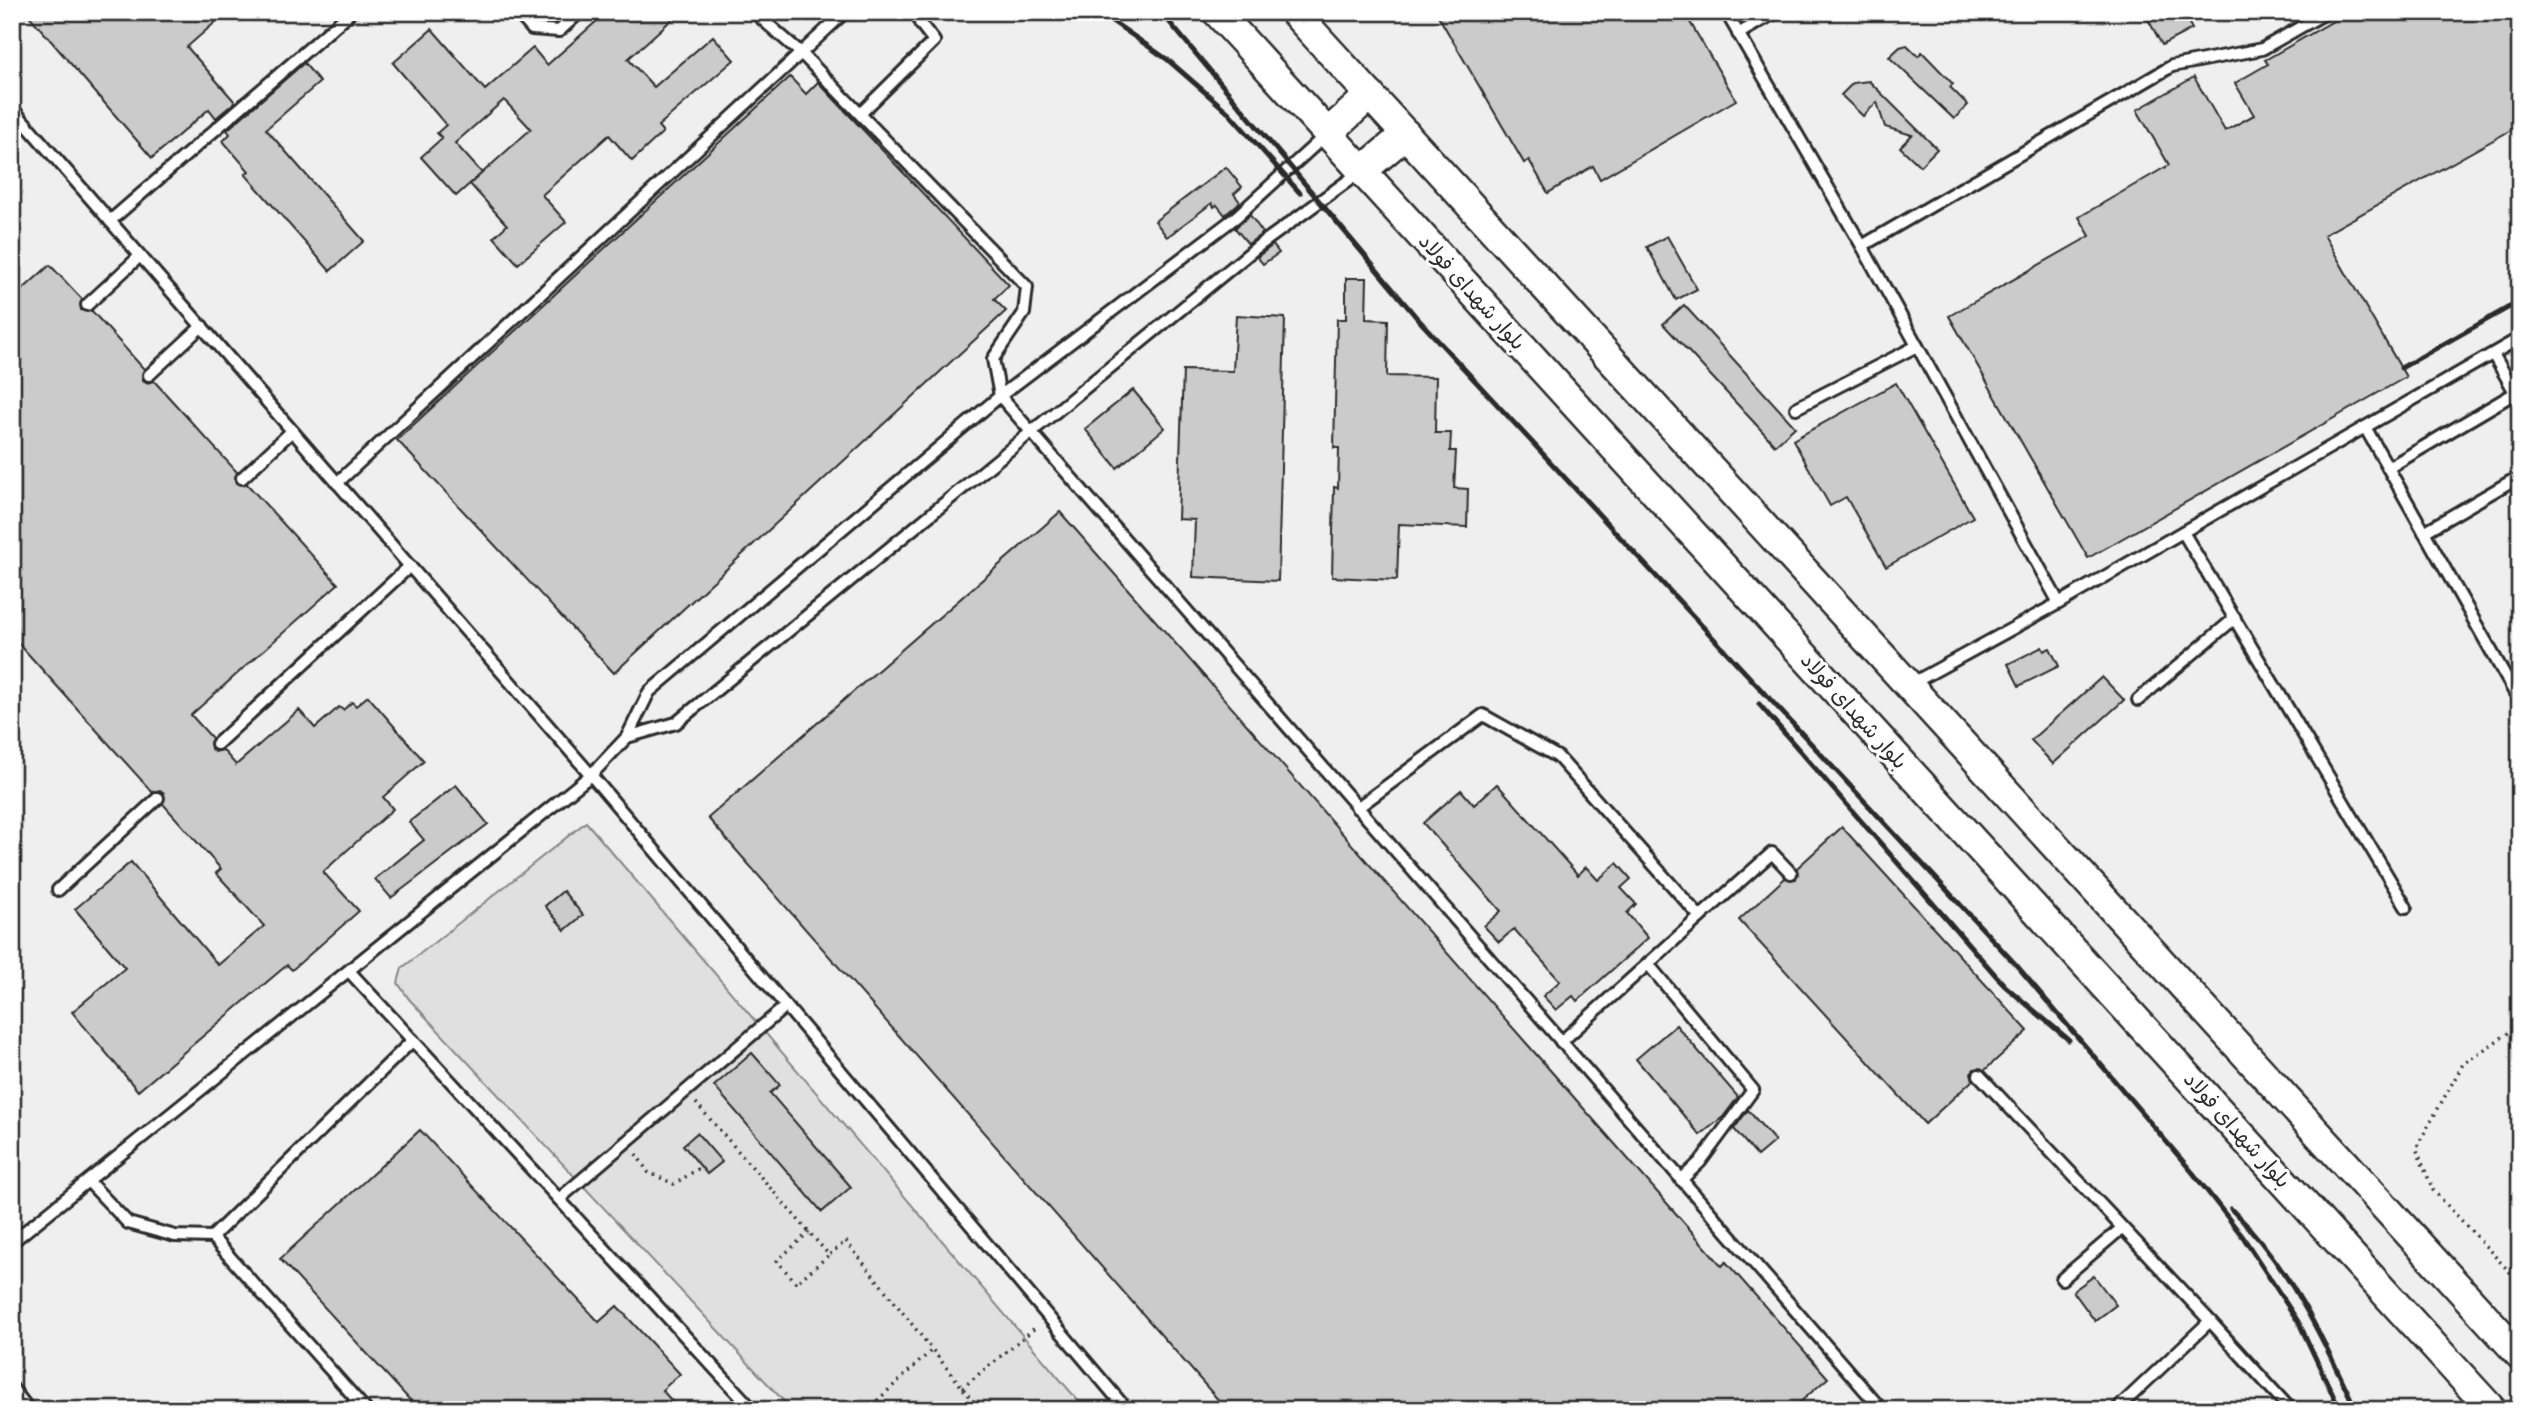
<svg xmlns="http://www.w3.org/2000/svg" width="2532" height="1422" font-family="Sriracha,'Playpen Sans Arabic',sans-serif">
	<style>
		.built { fill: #efefef }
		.green { fill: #e0e0e0; stroke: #868686; stroke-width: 2 }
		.building { fill: #cbcbcb; stroke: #2b2b2b; stroke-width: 2 }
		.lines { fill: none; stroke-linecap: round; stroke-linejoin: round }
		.lane-casing { stroke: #2b2b2b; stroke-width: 16 }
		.secondary-casing { stroke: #2b2b2b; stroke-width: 33 }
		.path { stroke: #2b2b2b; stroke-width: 3.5; stroke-dasharray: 2 5; stroke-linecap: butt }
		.lane { stroke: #fff; stroke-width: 10 }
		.secondary { stroke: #fff; stroke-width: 28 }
		.rail { stroke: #2b2b2b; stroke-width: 5 }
		.labels { text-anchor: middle; stroke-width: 6; stroke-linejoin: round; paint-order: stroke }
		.street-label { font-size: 21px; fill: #2b2b2b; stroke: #fff }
	</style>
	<rect width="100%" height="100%" fill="#fff"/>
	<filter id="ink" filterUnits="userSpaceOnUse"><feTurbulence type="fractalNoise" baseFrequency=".0143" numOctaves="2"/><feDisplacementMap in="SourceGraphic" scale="14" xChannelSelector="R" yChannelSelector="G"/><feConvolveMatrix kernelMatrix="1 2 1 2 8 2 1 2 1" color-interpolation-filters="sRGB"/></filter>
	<g filter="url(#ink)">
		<!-- built -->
		<rect class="built" x="12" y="12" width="2508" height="1398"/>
		<!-- green -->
		<polygon class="green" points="586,822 1086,1410 792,1410 409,999 398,983 402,968"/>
		<!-- building -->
		<g class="building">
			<polygon points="26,12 227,12 187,47 235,102 216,118 209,109 152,158"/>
			<polygon points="607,12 680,12 628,59 654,87 713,36 734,60 658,126 663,132 632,161 609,135 542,195 566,222 518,264 494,237 507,225 470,184 531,129 504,100 455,143 482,173 456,196 421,157 442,138 437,133 446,125 393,63 432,29 485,90 533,48 547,65"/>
			<polygon points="1436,12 1684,12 1736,100 1600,179 1593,166 1548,193 1529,160 1524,163"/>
			<polygon points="2144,12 2183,12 2192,29 2162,45"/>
			<polygon points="2349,12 2520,12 2520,125 2324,235 2406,377 2088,558 1949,316 2090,236 2079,217 2169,165 2137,110 2194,77 2225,131 2254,115 2235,83 2268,64 2265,60"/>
			<polygon points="1907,45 1918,56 1922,52 1953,84 1950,87 1968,105 1954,119 1889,57 1900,47"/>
			<polygon points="304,63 320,82 266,129 364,241 330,271 245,174 249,171 223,141 230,134 227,130"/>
			<polygon points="790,77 806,94 818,82 1009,285 994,299 1006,311 614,673 397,440"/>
			<polygon points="1869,81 1937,149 1920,166 1900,147 1912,135 1885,127 1877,102 1863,116 1841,95 1853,83"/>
			<polygon points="1226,167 1242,187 1234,194 1240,202 1225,215 1217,205 1214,207 1212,203 1167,237 1155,221"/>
			<polygon points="1250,215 1263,233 1248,244 1235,228"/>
			<polygon points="1667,236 1697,289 1676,300 1647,247"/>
			<polygon points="1273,245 1279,253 1263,264 1257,257"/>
			<polygon points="50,265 82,299 81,310 92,311 144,369 143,380 147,383 154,381 237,472 236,483 247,484 338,584 191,715 212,738 211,749 215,752 223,750 236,765 299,710 315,728 339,707 343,710 352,702 356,706 368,696 424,761 383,797 393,809 323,872 359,911 292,970 287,965 138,1091 72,1012 125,968 75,909 131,862 218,965 264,926 216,873 221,869 163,804 164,793 160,790 152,792 12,636 12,299"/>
			<polygon points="1346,278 1367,278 1366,319 1388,320 1387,376 1436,377 1435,433 1451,433 1450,451 1456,451 1454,488 1468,489 1467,527 1399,524 1397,580 1332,577 1334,487 1338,488 1339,448 1334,448 1337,319 1346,319"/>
			<polygon points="1684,305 1795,427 1775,445 1663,324"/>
			<polygon points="1236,315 1285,318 1278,581 1193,577 1195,520 1178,519 1183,370 1233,371"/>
			<polygon points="1896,383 1973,517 1886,567 1846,497 1830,506 1793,440"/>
			<polygon points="1133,390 1165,428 1117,468 1085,429"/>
			<polygon points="1060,512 1722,1266 1726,1262 1828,1378 1791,1410 1227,1410 708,818"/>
			<polygon points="2042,647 2044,651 2050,648 2059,666 2019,686 2008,664"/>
			<polygon points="2102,677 2124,700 2053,764 2031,740"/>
			<polygon points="1497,784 1578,875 1586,867 1598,880 1617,863 1631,879 1621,888 1636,904 1627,913 1648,938 1577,1001 1573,996 1556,1010 1543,996 1560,981 1514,929 1499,942 1484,926 1501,911 1423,823 1461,790 1474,805"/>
			<polygon points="456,785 488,824 391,898 375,879 424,840 409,822"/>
			<polygon points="1842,827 2028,1031 1985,1070 1974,1069 1971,1073 1973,1080 1925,1124 1739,920 1785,878 1796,879 1797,868"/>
			<polygon points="563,891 583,915 565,930 545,906"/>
			<polygon points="1676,1025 1738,1097 1723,1117 1700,1135 1636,1059"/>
			<polygon points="752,1053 780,1085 770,1093 851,1187 822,1212 714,1086"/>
			<polygon points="1748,1110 1775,1141 1757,1156 1734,1129"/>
			<polygon points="420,1130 599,1322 617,1306 680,1374 662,1390 680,1410 419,1410 280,1259"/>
			<polygon points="697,1133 722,1162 707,1174 683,1145"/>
			<polygon points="2094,1276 2116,1305 2095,1321 2073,1291"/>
		</g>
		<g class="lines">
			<defs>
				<g id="lane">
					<polyline points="517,12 532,29 559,31 580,12"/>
					<polyline points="754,12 801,53 845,12"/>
					<polyline points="1726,12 1862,246 2059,603"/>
					<polyline points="1738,34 1776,12"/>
					<polyline points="12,108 591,775 12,1242"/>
					<polyline points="860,114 934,41 920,23"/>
					<polyline points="1328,133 1236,217 1000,396 649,692 627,737 676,723 1257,247 1360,172"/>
					<polyline points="110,221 351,12"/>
					<polyline points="1862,246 2172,66 2262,49 2327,12"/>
					<polyline points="87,305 140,256"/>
					<polyline points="2493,354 2520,401"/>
					<polyline points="149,375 202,326"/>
					<polyline points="1796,408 1917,346"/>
					<polyline points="2365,427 2520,702"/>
					<polyline points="2388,468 2515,393"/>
					<polyline points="242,478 292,431"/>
					<polyline points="337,483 801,53 1027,287 1024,313 993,359 1000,396 1882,1410"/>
					<polyline points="2183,532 2406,907"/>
					<polyline points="2424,532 2520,476"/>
					<polyline points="1911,684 2059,603 2520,338"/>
					<polyline points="2138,700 2235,618"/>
					<polyline points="627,737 591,775 1127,1410"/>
					<polyline points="217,744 410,566"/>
					<polyline points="1357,808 1483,715 1558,757 1700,917 1561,1042"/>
					<polyline points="58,890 158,798"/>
					<polyline points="1700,917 1772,853 1791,873"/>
					<polyline points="1648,964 1753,1090 1700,1162 1681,1180"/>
					<polyline points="349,971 753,1410"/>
					<polyline points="1979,1075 2210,1321"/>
					<polyline points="88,1181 128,1223 175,1236 212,1237 366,1410"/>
					<polyline points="559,1199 786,1006"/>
					<polyline points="212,1237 413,1040"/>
					<polyline points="2062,1279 2122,1228"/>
					<polyline points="12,1388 29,1410"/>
					<polyline points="2116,1410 2210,1321 2291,1410"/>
				</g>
				<g id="secondary">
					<polyline points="1217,12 2492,1410"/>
					<polyline points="1294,12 2520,1355"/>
					<polyline points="1328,133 1370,95"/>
					<polyline points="1362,171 1406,134"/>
				</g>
			</defs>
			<!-- lane casing -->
			<use href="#lane" class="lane-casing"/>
			<!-- secondary casing -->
			<use href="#secondary" class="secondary-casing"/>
			<!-- path -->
			<g class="path">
				<polyline points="2520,1025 2463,1064 2416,1148 2433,1190 2520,1283"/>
				<polyline points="696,1103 829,1255 846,1241 980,1410"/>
				<polyline points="636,1154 648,1172 674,1184 701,1167"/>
				<polyline points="809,1232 777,1261 796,1283 829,1255"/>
				<polyline points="962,1388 1036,1327"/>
				<polyline points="867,1410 932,1350"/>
			</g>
			<!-- lane -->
			<use href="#lane" class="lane"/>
			<!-- secondary -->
			<use href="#secondary" class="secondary"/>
			<!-- rail -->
			<g class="rail">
				<polyline points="1099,12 1168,60 1229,113 1300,193"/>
				<polyline points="1161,12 1417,318 2018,967 2193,1173 2243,1237 2299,1323 2340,1410"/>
				<polyline points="2401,368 2520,301"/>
				<polyline points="1759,704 2005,986 2069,1040"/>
				<path d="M2231,1209C2288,1264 2323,1338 2356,1410"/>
			</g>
		</g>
	</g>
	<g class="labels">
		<!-- street labels -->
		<g class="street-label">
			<text transform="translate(1472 292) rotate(48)" y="7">بلوار شهدای فولاد</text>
			<text transform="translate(1854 711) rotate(48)" y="7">بلوار شهدای فولاد</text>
			<text transform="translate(2237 1130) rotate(48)" y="7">بلوار شهدای فولاد</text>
		</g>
	</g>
	<!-- margin -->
	<rect width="2532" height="1422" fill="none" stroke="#fff" stroke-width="42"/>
	<rect x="21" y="21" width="2490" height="1380" fill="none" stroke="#2b2b2b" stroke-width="2.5" filter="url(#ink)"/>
</svg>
